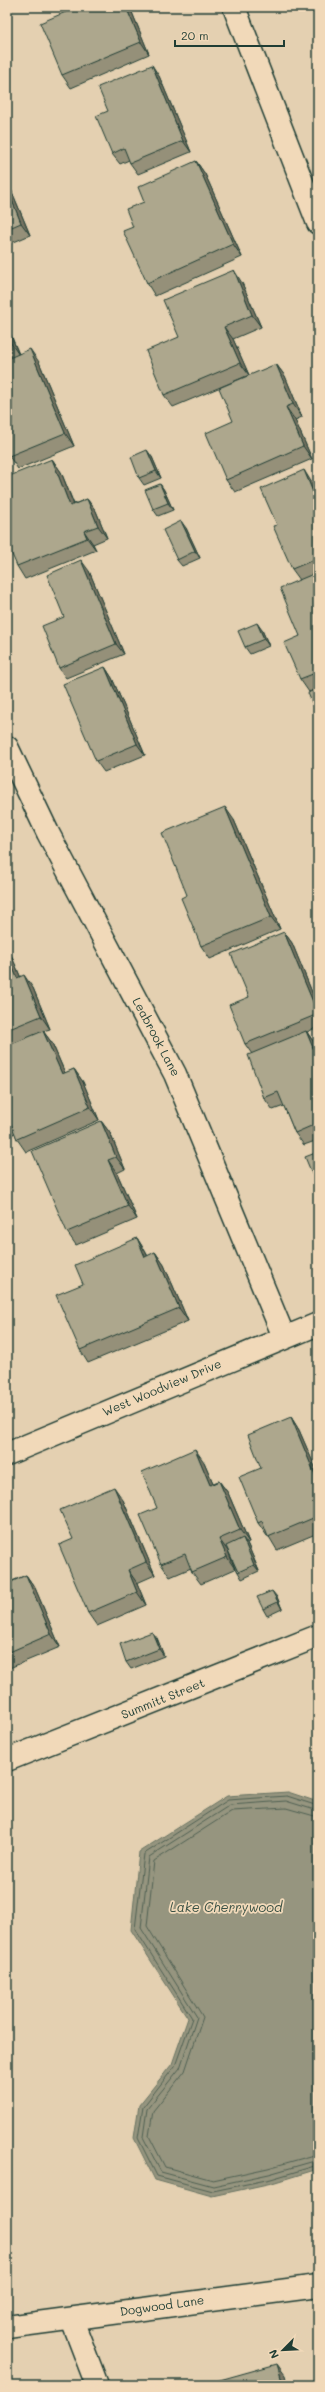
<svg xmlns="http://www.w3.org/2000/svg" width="325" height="2392" font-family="Mali,sans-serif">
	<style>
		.water { fill: #96957f; stroke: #667261 }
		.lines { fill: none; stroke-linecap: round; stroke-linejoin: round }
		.shore { stroke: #4f6052; stroke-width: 1 }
		.street-casing { stroke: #1f3d34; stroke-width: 25 }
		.street { stroke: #f1d9b9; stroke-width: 22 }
		.wall { fill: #959079; stroke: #1f3d34 }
		.shaded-wall { fill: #797563; stroke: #1f3d34 }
		.building { fill: #ada78d; stroke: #1f3d34 }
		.labels { text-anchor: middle; stroke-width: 3.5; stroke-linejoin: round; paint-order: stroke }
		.street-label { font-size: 12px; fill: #1f3d34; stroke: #f1d9b9 }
		.water-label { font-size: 13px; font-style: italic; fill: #374f43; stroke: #f1d9b9 }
	</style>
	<rect width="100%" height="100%" fill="#e4d0b1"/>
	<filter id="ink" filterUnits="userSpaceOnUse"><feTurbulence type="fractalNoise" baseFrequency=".025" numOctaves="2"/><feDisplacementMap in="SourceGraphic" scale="8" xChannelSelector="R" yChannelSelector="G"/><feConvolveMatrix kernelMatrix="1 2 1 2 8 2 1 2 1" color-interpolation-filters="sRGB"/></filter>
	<g filter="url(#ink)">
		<!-- water -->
		<polygon class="water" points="288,1792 318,1802 318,2169 272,2183 212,2196 155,2180 134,2138 139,2105 172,2064 188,2018 131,1930 139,1852 227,1796"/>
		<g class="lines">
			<!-- shore -->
			<g class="shore">
				<polyline points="318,1806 287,1796 228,1800 144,1854 135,1929 192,2018 175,2066 143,2107 138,2138 157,2176 213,2191 271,2179 318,2165"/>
				<polyline points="318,1811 286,1801 230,1805 149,1857 141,1928 197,2017 180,2068 147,2109 143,2137 161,2172 213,2186 269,2174 318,2160"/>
				<polyline points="318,1817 286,1808 232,1811 154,1861 147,1926 203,2017 185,2071 153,2111 149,2136 165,2167 213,2180 268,2168 318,2154"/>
			</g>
			<defs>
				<g id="street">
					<polyline points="234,7 318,223"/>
					<polyline points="7,747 48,833 175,1074 284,1337"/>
					<polyline points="7,1454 318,1324"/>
					<polyline points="7,1760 318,1636"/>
					<polyline points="72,2320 97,2385"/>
					<polyline points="7,2327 318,2286"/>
				</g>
			</defs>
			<!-- street casing -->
			<use href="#street" class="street-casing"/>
			<!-- street -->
			<use href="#street" class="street"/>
		</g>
		<!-- wall -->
		<g class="wall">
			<polygon points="66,7 136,7 137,8 131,10 149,54 71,88 62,75 68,11"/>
			<polygon points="318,7 318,20 313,13"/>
			<polygon points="159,76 191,152 138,174 130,163 129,160 120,164 112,154 108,111"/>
			<polygon points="196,161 205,174 242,257 155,296 147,283 133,227 144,202"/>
			<polygon points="7,180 30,235 7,245"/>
			<polygon points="242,283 261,327 233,339 249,375 173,407 164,395 179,337"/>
			<polygon points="7,326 19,354 39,362 74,446 18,469 9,456 7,451"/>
			<polygon points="276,364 285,376 302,417 295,420 312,459 235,492 226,480 233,421"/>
			<polygon points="152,457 161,478 144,485 139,478"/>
			<polygon points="52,459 61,472 74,504 87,499 96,511 107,538 93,544 96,550 25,579 17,566"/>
			<polygon points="312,483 318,496 318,688 309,692 300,679 300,580 292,569 277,525"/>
			<polygon points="160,484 164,490 173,510 158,516 153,509"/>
			<polygon points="186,528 200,558 182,566 177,560"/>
			<polygon points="89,571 124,654 66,678 59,668 64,617"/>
			<polygon points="262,630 269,646 250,654 245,647"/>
			<polygon points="105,667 112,678 145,755 104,772 96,761"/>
			<polygon points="234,820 280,929 210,959 201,946 187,895"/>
			<polygon points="284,932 292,943 318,1007 318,1027 307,1032 315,1044 318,1050 318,1140 304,1145 295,1133 284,1106 273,1110 264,1098 252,1054 245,1044 249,997"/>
			<polygon points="7,946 9,950 20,976 33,988 50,1029 43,1031 52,1043 65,1073 74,1069 83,1082 99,1120 26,1152 17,1139 15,1133 7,1137"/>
			<polygon points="101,1121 110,1133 125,1169 117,1173 137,1219 76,1245 67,1232"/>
			<polygon points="137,1238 145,1251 148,1256 155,1252 164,1265 188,1321 88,1363 80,1350 83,1284"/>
			<polygon points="291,1417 299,1430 318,1474 318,1533 277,1550 268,1535 267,1536 258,1523 261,1468"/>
			<polygon points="204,1462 213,1483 219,1481 228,1493 249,1542 247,1543 259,1571 242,1579 238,1572 228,1551 235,1569 201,1584 192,1572 191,1568 170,1577 161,1564 157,1508"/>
			<polygon points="123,1500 155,1575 137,1583 146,1605 97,1626 88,1613 73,1539"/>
			<polygon points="7,1570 12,1581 26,1575 35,1588 60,1647 7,1669"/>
			<polygon points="277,1597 282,1609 267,1616 263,1609"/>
			<polygon points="152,1632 157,1638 164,1656 131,1669 126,1662"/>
		</g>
		<!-- shaded-wall -->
		<g class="shaded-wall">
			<polygon points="126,7 129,7 131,10 149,54 141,42"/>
			<polygon points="152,65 159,76 191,152 183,141"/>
			<polygon points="196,161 205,174 242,257 233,244"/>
			<polygon points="7,180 30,235 21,223 7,188"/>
			<polygon points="234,270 242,283 261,327 252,315"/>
			<polygon points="7,326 19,355 10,342 7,334"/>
			<polygon points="224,327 233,339 249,375 240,363"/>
			<polygon points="30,349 39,362 74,446 65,433"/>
			<polygon points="276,364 285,376 302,417 293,404"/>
			<polygon points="286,407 295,420 312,459 303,446"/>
			<polygon points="147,450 152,457 161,478 156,471"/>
			<polygon points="52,459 61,472 79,518 70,506"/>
			<polygon points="304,470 312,483 318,496 318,503"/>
			<polygon points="160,484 164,490 173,510 168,503"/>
			<polygon points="87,499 96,511 107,538 98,526"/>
			<polygon points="181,521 186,528 200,558 195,551"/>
			<polygon points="84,531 93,544 96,550 87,538"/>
			<polygon points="81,560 89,571 124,654 116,644"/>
			<polygon points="257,623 262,630 269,646 264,639"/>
			<polygon points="105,667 112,678 145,755 137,744"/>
			<polygon points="225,807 234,820 280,929 271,917"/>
			<polygon points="284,932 292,943 318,1007 318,1014"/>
			<polygon points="7,946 9,950 26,990 17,978 7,953"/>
			<polygon points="24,975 33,988 50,1029 41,1016"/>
			<polygon points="43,1031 52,1043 71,1087 62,1074"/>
			<polygon points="306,1031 315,1044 318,1050 318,1060"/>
			<polygon points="74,1069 83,1082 99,1120 90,1107"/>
			<polygon points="101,1121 110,1133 125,1169 116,1157"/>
			<polygon points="108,1160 117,1173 137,1219 128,1206"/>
			<polygon points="137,1238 145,1251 154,1270 145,1257"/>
			<polygon points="155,1252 164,1265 188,1321 179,1308"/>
			<polygon points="291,1417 299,1430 318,1474 318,1482"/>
			<polygon points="195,1449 204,1462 219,1497 210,1485"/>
			<polygon points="219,1481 228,1493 249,1542 240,1530"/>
			<polygon points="114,1487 123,1500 155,1575 146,1562"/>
			<polygon points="243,1538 248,1545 259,1571 254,1565"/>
			<polygon points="219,1539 228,1551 235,1569 227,1557"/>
			<polygon points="7,1570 17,1595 9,1583 7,1579"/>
			<polygon points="128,1570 137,1583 146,1605 137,1592"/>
			<polygon points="26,1575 35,1588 60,1647 51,1634"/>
			<polygon points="272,1591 277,1597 282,1609 278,1602"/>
			<polygon points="152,1632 157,1638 164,1656 159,1649"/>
			<polygon points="277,2364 285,2375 288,2385 283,2385"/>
		</g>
		<!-- building -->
		<g class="building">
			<polygon points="66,7 126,7 141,42 62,75 40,23 68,11"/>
			<polygon points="311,7 318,7 318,11 313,13"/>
			<polygon points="152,65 183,141 130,163 124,148 112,154 96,116 108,111 98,87"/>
			<polygon points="196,161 233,244 147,283 123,231 133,227 126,209 144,202 138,187"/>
			<polygon points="7,188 21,223 7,229"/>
			<polygon points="234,270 252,315 224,327 240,363 164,395 146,351 179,337 163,300"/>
			<polygon points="7,334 10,342 7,343"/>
			<polygon points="30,349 65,433 9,456 7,451 7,359"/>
			<polygon points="276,364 293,404 286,407 303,446 226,480 206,433 233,421 219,388"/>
			<polygon points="147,450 156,471 139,478 131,457"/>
			<polygon points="52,459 70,506 87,499 98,526 84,531 87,538 17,566 7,543 7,477"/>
			<polygon points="304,470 317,502 318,502 318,558 292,569 273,526 277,525 261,489"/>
			<polygon points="160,484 168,503 153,509 145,490"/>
			<polygon points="181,521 195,551 177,560 163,530"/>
			<polygon points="81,560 116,644 59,668 42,626 64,617 47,575"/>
			<polygon points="318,572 318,672 300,679 284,643 300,636 280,588"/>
			<polygon points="257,623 264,639 245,647 238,631"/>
			<polygon points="105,667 137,744 96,761 63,684"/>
			<polygon points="318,688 318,717 308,693"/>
			<polygon points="225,807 271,917 201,946 181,898 187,895 162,833"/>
			<polygon points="284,932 318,1014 245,1044 229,1005 249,997 231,954"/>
			<polygon points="7,953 17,978 24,975 41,1016 7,1030"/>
			<polygon points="43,1031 62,1074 74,1069 90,1107 17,1139 9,1119 7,1120 7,1046"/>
			<polygon points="306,1031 318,1060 318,1123 295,1133 278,1092 264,1098 248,1055"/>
			<polygon points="101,1121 116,1157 108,1160 128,1206 67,1232 32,1151"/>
			<polygon points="318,1152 318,1188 305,1157"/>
			<polygon points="137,1238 145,1257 155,1252 179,1308 80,1350 56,1295 83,1284 75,1265"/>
			<polygon points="291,1417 318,1482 318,1516 268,1537 262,1521 258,1523 239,1477 261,1468 248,1435"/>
			<polygon points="195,1449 210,1485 219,1481 240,1530 219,1539 227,1557 192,1572 185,1554 161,1564 140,1515 157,1508 142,1472"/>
			<polygon points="114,1487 146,1562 128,1570 137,1592 88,1613 59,1545 73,1539 60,1510"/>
			<polygon points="243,1538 254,1565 238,1572 226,1546"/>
			<polygon points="26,1575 51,1634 7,1653 7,1579 9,1583"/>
			<polygon points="272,1591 278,1602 263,1609 257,1597"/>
			<polygon points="152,1632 159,1649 126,1662 120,1644"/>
			<polygon points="277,2364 283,2385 202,2385"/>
		</g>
	</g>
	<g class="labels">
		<!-- street labels -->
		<g class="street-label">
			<text transform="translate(156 1037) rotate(62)" y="4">Leabrook Lane</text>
			<text transform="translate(162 1388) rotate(-23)" y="4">West Woodview Drive</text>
			<text transform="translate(163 1699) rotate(-22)" y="4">Summitt Street</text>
			<text transform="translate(162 2306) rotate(-8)" y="4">Dogwood Lane</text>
		</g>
		<!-- water labels -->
		<g class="water-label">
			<text x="226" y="1912">Lake Cherrywood</text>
		</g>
	</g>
	<!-- margin -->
	<rect width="325" height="2392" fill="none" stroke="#f1d9b9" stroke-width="24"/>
	<rect x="12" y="12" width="301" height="2368" fill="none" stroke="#1f3d34" stroke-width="1.5" filter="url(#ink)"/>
	<!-- north arrow -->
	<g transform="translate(283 2350) rotate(246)" stroke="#f1d9b9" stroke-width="3" paint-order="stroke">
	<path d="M0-3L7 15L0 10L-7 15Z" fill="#1f3d34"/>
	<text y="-6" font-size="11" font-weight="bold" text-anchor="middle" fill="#1f3d34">N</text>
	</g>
	<!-- scale -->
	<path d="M175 40v6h109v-6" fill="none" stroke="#1f3d34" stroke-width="2"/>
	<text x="181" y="40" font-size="12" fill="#1f3d34" stroke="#f1d9b9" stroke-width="3" paint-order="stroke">20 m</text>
</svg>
